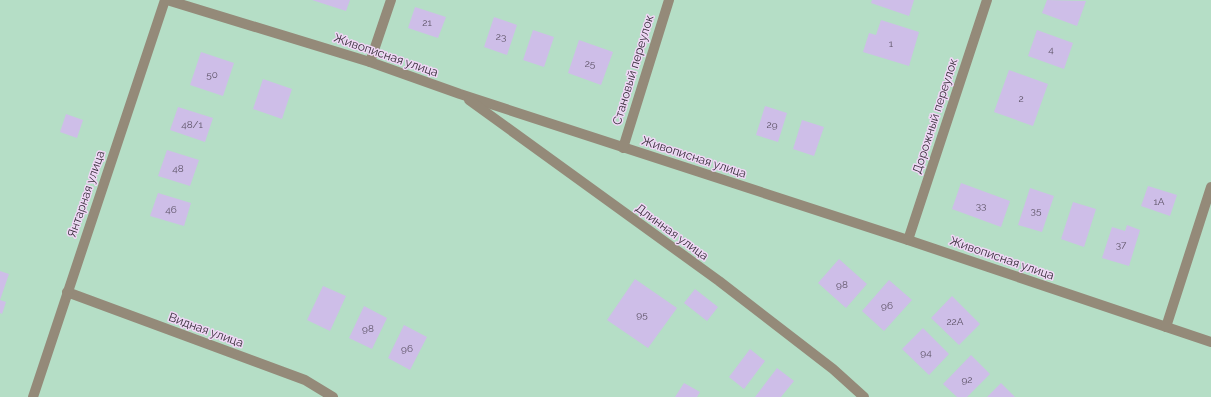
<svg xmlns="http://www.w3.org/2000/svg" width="1211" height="397" font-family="Raleway,sans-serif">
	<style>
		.green { fill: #b5dec6 }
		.building { fill: #cebee8 }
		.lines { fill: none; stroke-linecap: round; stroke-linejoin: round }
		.minor { stroke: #948a79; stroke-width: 10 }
		.labels { text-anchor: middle; stroke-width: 3; stroke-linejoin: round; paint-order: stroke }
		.number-label { font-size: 10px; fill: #5e5467 }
		.street-label { font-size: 12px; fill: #39303c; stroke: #f0d7f6 }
	</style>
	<rect width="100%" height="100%" fill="#f0d7f6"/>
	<!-- green -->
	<rect class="green" x="0" y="0" width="1211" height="397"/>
	<!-- building -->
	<g class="building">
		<polygon points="312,0 350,0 346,11"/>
		<polygon points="872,0 914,0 909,16 871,3"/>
		<polygon points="1047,0 1086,1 1077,26 1042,13"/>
		<polygon points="415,7 446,17 438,38 408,28"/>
		<polygon points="494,17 517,25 507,55 484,47"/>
		<polygon points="881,20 919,32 909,66 863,52 869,33 876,35"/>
		<polygon points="533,30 554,37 544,67 523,60"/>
		<polygon points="1037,30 1073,43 1064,69 1028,56"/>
		<polygon points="579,40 613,52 601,85 568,73"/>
		<polygon points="201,52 234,63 223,96 190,85"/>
		<polygon points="1009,70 1048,84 1033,126 994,112"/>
		<polygon points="263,79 292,89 282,119 253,109"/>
		<polygon points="765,106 787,113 778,142 756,135"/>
		<polygon points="178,107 213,118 205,142 170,130"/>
		<polygon points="66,114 83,120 77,138 60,132"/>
		<polygon points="802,120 824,127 814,156 793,149"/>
		<polygon points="167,150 199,160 190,186 158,176"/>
		<polygon points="961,183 1010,201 1001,227 952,209"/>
		<polygon points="1148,186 1177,195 1170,216 1141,206"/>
		<polygon points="1030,188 1054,196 1042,232 1018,225"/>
		<polygon points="158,193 191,203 184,226 150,216"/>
		<polygon points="1073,202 1096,209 1084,247 1061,239"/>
		<polygon points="1127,225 1140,230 1129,266 1102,258 1112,227 1125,231"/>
		<polygon points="839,259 867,284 846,308 818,283"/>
		<polygon points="0,271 9,274 0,300 6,302 2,314 0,313"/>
		<polygon points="635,279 677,308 648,348 607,320"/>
		<polygon points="889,280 912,300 884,331 862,311"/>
		<polygon points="323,286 346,296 330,331 307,320"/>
		<polygon points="695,289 718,307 707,321 684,303"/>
		<polygon points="952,296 980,324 959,345 931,318"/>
		<polygon points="364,306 387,318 372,349 349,338"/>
		<polygon points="404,325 427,337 410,370 388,358"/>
		<polygon points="923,328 949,354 929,375 902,349"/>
		<polygon points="750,349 765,361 744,389 729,377"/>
		<polygon points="971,355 990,374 967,397 957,397 943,384"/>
		<polygon points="777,368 794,381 781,397 755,397"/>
		<polygon points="684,383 700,392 697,397 675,397"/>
		<polygon points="1001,383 1015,397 987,397"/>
	</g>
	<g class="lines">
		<!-- minor -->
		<g class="minor">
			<polyline points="167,0 370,62 460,94 908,240 1211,342"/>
			<polyline points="370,62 391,0"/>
			<polyline points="469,100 719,281 833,369 864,397"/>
			<polyline points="623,148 669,0"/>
			<polyline points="908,240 987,0"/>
			<polyline points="67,292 305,380 333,397"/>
			<polyline points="1166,327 1211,187"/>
			<polyline points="33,397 165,0"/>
		</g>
	</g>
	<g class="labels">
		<!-- number labels -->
		<g class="number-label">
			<text x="427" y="26">21</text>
			<text x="501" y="40">23</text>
			<text x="891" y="47">1</text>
			<text x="1051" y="53">4</text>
			<text x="590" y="67">25</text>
			<text x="212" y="78">50</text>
			<text x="1021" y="102">2</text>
			<text x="192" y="128">48/1</text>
			<text x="772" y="128">29</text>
			<text x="178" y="172">48</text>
			<text x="1159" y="205">1А</text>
			<text x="981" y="209">33</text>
			<text x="171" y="213">46</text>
			<text x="1036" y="214">35</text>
			<text x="1121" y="248">37</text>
			<text x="842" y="288">98</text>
			<text x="887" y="309">96</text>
			<text x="642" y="318">95</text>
			<text x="955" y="325">22А</text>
			<text x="368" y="332">98</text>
			<text x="407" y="352">96</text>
			<text x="926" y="356">94</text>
			<text x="967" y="383">92</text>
		</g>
		<!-- street labels -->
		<g class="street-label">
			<text transform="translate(386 55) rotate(19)" y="4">Живописная улица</text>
			<text transform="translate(633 70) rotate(-73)" y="4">Становый переулок</text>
			<text transform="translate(935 116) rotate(-72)" y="4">Дорожный переулок</text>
			<text transform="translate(694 157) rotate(18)" y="4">Живописная улица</text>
			<text transform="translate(86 194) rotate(-71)" y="4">Янтарная улица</text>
			<text transform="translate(672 232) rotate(36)" y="4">Длинная улица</text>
			<text transform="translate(1002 258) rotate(19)" y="4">Живописная улица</text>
			<text transform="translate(206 330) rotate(20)" y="4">Видная улица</text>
		</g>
	</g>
</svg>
